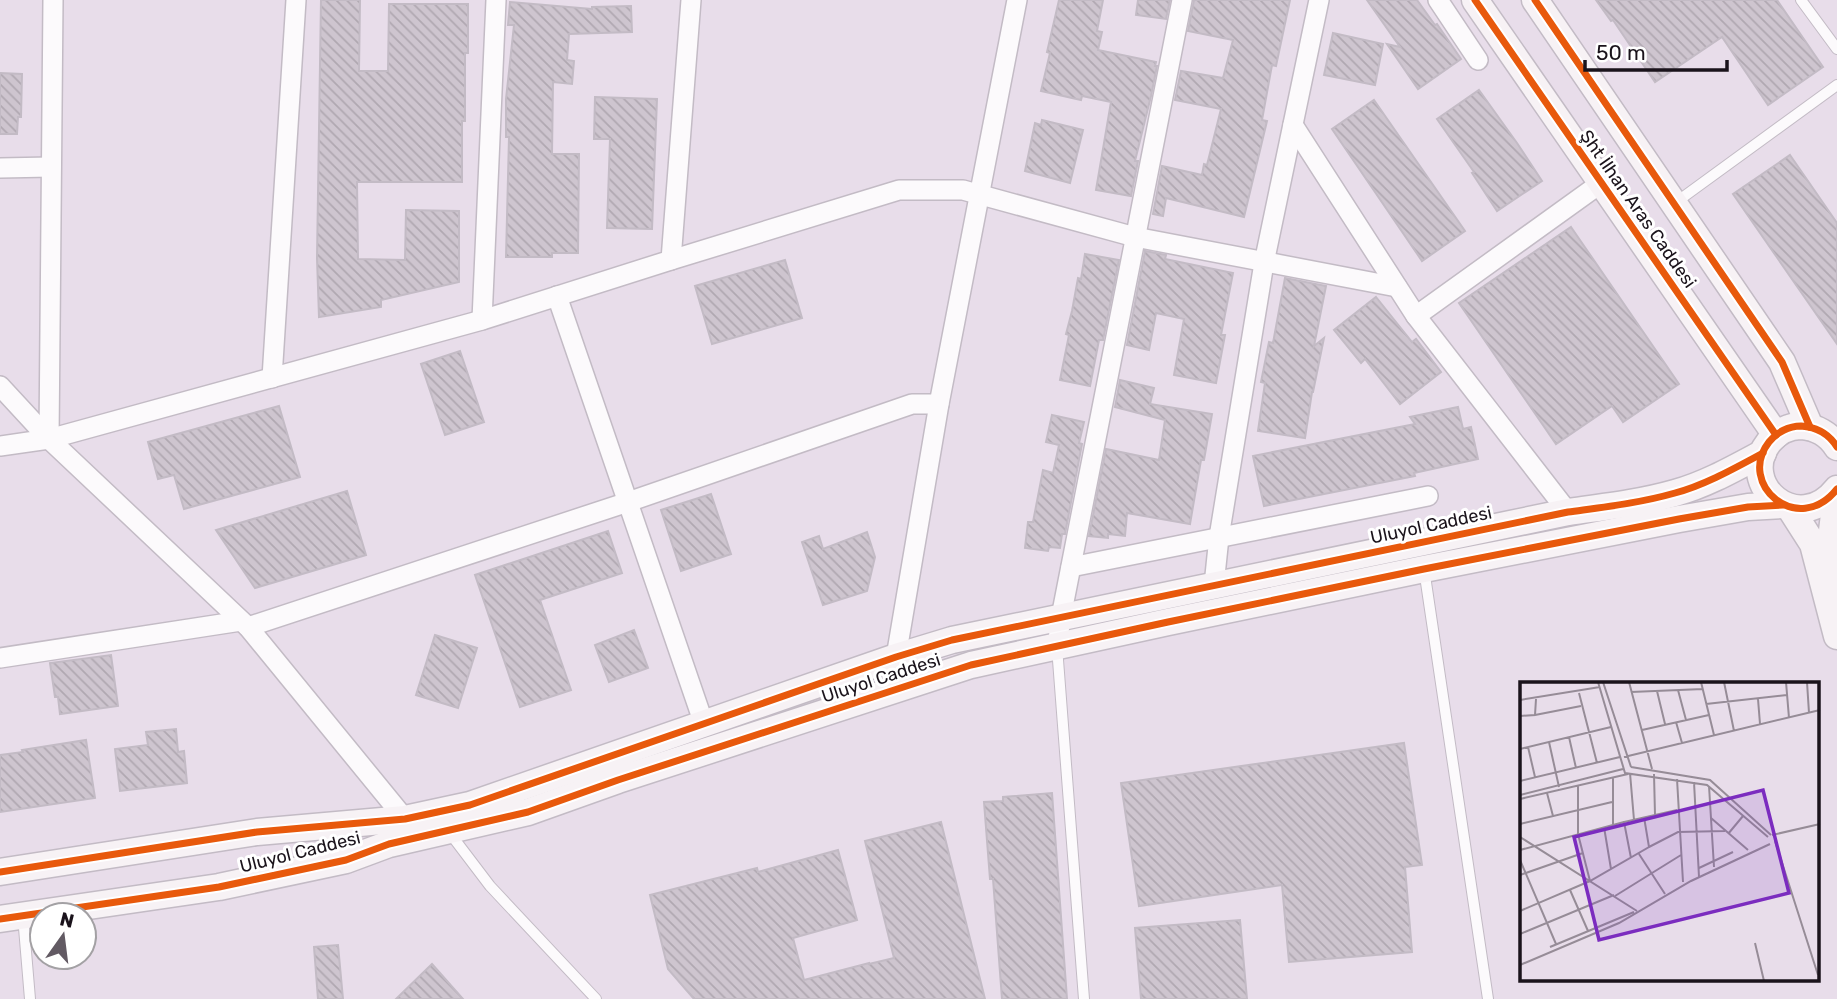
<svg xmlns="http://www.w3.org/2000/svg" width="1837" height="999" font-family="Rubik,sans-serif">
	<style>
		.building { fill: url(#building-back-hatch); stroke: #c3bbc5; stroke-width: 2 }
		.lines { fill: none; stroke-linecap: round; stroke-linejoin: round }
		.lane-casing { stroke: #c3bbc5; stroke-width: 12 }
		.street-casing { stroke: #c3bbc5; stroke-width: 22 }
		.secondary-casing { stroke: #c3bbc5; stroke-width: 29 }
		.lane { stroke: #fcfafc; stroke-width: 10 }
		.street { stroke: #fcfafc; stroke-width: 19 }
		.secondary { stroke: #f7f2f5; stroke-width: 26 }
		.cycleway-casing { stroke: #fff; stroke-width: 11 }
		.cycleway { stroke: #e8590c; stroke-width: 7 }
		.labels { text-anchor: middle; stroke-width: 6; stroke-linejoin: round; paint-order: stroke }
		.street-label { font-size: 18px; fill: #1a131b; stroke: #fff }
		.inset-road { fill: none; stroke: #968c97; stroke-width: 2 }
		.view { fill: #7b2cbf; fill-opacity: 0.15; stroke: #7b2cbf; stroke-width: 3.5 }
		.inset-edge { fill: none; stroke: #1a131b; stroke-width: 3.5 }
	</style>
	<defs>
		<pattern id="building-back-hatch" width="6" height="6" patternUnits="userSpaceOnUse" patternTransform="scale(1.75)"><rect width="6" height="6" fill="#cec5cf"/><path d="M-1 5l2 2M0 0l6 6M5-1l2 2" fill="none" stroke="#b0a8b1"/></pattern>
	</defs>
	<rect width="100%" height="100%" fill="#e8ddea"/>
	<!-- building -->
	<g class="building">
		<polygon points="321,0 360,0 359,71 388,71 389,4 468,4 468,53 465,53 465,121 462,121 462,182 357,182 358,259 405,260 406,210 459,211 459,282 381,300 381,307 319,317 317,258"/>
		<polygon points="1059,0 1103,0 1097,31 1102,32 1098,50 1156,62 1155,66 1157,66 1151,96 1135,161 1138,161 1131,196 1096,190 1111,102 1082,96 1081,100 1041,91 1050,53 1047,52"/>
		<polygon points="1138,0 1170,0 1166,19 1136,15"/>
		<polygon points="1194,0 1290,0 1276,66 1272,65 1262,120 1267,121 1244,217 1166,198 1163,216 1153,214 1162,166 1202,175 1204,164 1207,165 1221,109 1175,100 1181,71 1223,78 1233,40 1188,31"/>
		<polygon points="1367,0 1417,0 1435,25 1437,24 1461,59 1418,89 1387,44 1400,47"/>
		<polygon points="1596,0 1777,0 1823,67 1768,105 1722,37 1655,82 1613,20 1611,21"/>
		<polygon points="510,2 592,9 592,7 631,6 632,32 569,34 567,60 574,61 572,84 553,82 552,154 579,154 578,253 552,253 552,257 506,257 509,137 506,137 506,99 514,25 508,25"/>
		<polygon points="1333,33 1383,44 1375,85 1324,75"/>
		<polygon points="0,73 22,74 21,117 18,117 17,134 0,134"/>
		<polygon points="1479,90 1517,143 1542,181 1497,211 1472,173 1474,172 1437,119"/>
		<polygon points="595,97 657,99 652,229 607,228 610,139 594,139"/>
		<polygon points="1374,100 1465,231 1422,261 1332,129"/>
		<polygon points="1042,120 1083,130 1070,183 1025,171 1035,123 1041,125"/>
		<polygon points="1790,155 1837,223 1837,344 1733,194"/>
		<polygon points="1571,227 1679,384 1623,422 1612,406 1556,444 1459,303"/>
		<polygon points="1145,251 1166,255 1165,259 1233,273 1221,335 1225,335 1216,383 1174,375 1184,319 1156,313 1149,350 1127,345"/>
		<polygon points="1085,254 1119,260 1103,340 1099,340 1090,386 1060,380 1069,335 1066,334 1072,311 1078,278 1081,279"/>
		<polygon points="785,260 802,318 712,344 695,286"/>
		<polygon points="1285,278 1326,286 1314,346 1324,338 1313,392 1312,392 1305,438 1258,431 1265,383 1261,382 1269,342 1273,343"/>
		<polygon points="1376,297 1412,342 1416,339 1441,372 1400,404 1365,359 1361,363 1334,330"/>
		<polygon points="460,351 484,422 445,435 421,364"/>
		<polygon points="1120,380 1154,388 1150,404 1212,414 1204,460 1201,460 1190,524 1127,513 1125,536 1108,534 1108,538 1089,536 1106,449 1159,460 1165,420 1115,407"/>
		<polygon points="279,406 300,477 184,509 174,475 158,479 148,442"/>
		<polygon points="1458,407 1463,429 1471,427 1478,459 1414,473 1415,476 1264,506 1253,456 1415,424 1410,417"/>
		<polygon points="1052,415 1084,422 1079,443 1082,444 1065,534 1062,534 1060,548 1049,547 1048,551 1025,548 1028,522 1033,522 1043,470 1053,473 1059,445 1046,442"/>
		<polygon points="347,491 366,555 255,588 216,530"/>
		<polygon points="711,494 731,554 681,571 661,510"/>
		<polygon points="608,531 622,573 540,600 571,690 520,707 475,575"/>
		<polygon points="867,532 875,557 867,591 823,605 802,542 819,536 823,549"/>
		<polygon points="634,630 648,668 609,682 595,645"/>
		<polygon points="435,635 477,648 458,708 416,695"/>
		<polygon points="111,655 118,706 60,714 58,697 55,697 50,663"/>
		<polygon points="176,729 178,752 184,751 187,783 120,791 115,749 148,745 146,732"/>
		<polygon points="86,740 95,798 0,812 0,755 23,752 22,750"/>
		<polygon points="1404,743 1422,865 1405,867 1412,952 1289,962 1282,885 1139,906 1121,783"/>
		<polygon points="1052,793 1067,999 1002,999 993,879 990,879 984,802 1003,801 1003,797"/>
		<polygon points="941,822 985,999 694,999 668,969 650,895 757,868 758,872 838,850 857,920 793,938 804,980 869,963 869,964 894,958 865,841"/>
		<polygon points="1240,920 1247,999 1141,999 1135,928"/>
		<polygon points="338,945 343,999 318,999 314,947"/>
		<polygon points="432,964 463,999 396,999"/>
	</g>
	<g class="lines">
		<defs>
			<g id="lane">
				<polyline points="1801,0 1837,49"/>
				<polyline points="1675,203 1837,85"/>
				<polyline points="1424,569 1488,999"/>
				<polyline points="1057,647 1084,999"/>
				<polyline points="449,832 490,886 596,999"/>
				<polyline points="23,916 30,999"/>
			</g>
			<g id="street">
				<polyline points="1438,0 1478,60"/>
				<polyline points="1293,125 1416,316 1568,512"/>
				<polyline points="0,168 51,167"/>
				<polyline points="671,260 899,190 963,190 1135,237 1397,287"/>
				<polyline points="557,296 704,724"/>
				<polyline points="1416,316 1601,183"/>
				<polyline points="482,320 496,0"/>
				<polyline points="272,378 296,0"/>
				<polyline points="0,386 49,439 248,627 405,819 416,821"/>
				<polyline points="49,439 53,0"/>
				<polyline points="0,446 49,439 482,320 671,260 691,0"/>
				<polyline points="1071,567 1428,496"/>
				<polyline points="1214,585 1219,537 1264,263 1319,0"/>
				<polyline points="248,627 628,502 912,404 939,404"/>
				<polyline points="1057,647 1061,617 1182,0"/>
				<polyline points="896,657 939,404 1017,0"/>
				<polyline points="0,658 241,621"/>
			</g>
			<g id="secondary">
				<polyline points="1475,0 1776,435"/>
				<polyline points="1535,0 1782,362 1810,427"/>
				<path d="M1837,447C1829,434 1816,427 1801,426C1789,426 1777,432 1769,442C1736,484 1798,538 1837,489"/>
				<polyline points="1790,508 1813,544 1837,636"/>
				<polyline points="1833,579 1832,531 1837,490"/>
				<path d="M0,872L257,832L405,819L470,805L896,657L952,640L1568,512C1604,507 1640,503 1675,493C1705,485 1735,468 1763,453"/>
				<polyline points="0,919 219,887 346,860 389,844 528,812 618,780 971,665 1168,622 1424,569 1679,519 1748,507 1783,505"/>
			</g>
		</defs>
		<!-- lane casing -->
		<use href="#lane" class="lane-casing"/>
		<!-- street casing -->
		<use href="#street" class="street-casing"/>
		<!-- secondary casing -->
		<use href="#secondary" class="secondary-casing"/>
		<!-- lane -->
		<use href="#lane" class="lane"/>
		<!-- street -->
		<use href="#street" class="street"/>
		<!-- secondary -->
		<use href="#secondary" class="secondary"/>
		<defs>
			<g id="cycleway">
				<polyline points="1475,0 1776,435"/>
				<polyline points="1535,0 1782,362 1810,427"/>
				<path d="M1837,447C1829,434 1816,427 1801,426C1789,426 1777,432 1769,442C1736,484 1798,538 1837,489"/>
				<path d="M0,872L257,832L405,819L470,805L896,657L952,640L1568,512C1604,507 1640,503 1675,493C1705,485 1735,468 1763,453"/>
				<polyline points="0,919 219,887 346,860 389,844 528,812 618,780 971,665 1168,622 1424,569 1679,519 1748,507 1783,505"/>
			</g>
		</defs>
		<!-- cycleway casing -->
		<use href="#cycleway" class="cycleway-casing"/>
		<!-- cycleway -->
		<use href="#cycleway" class="cycleway"/>
	</g>
	<g class="labels">
		<!-- street labels -->
		<g class="street-label">
			<text transform="translate(1638 209) rotate(55)" y="6">Şht İlhan Aras Caddesi</text>
			<text transform="translate(1431 525) rotate(-12)" y="6">Uluyol Caddesi</text>
			<text transform="translate(881 678) rotate(-18)" y="6">Uluyol Caddesi</text>
			<text transform="translate(300 852) rotate(-14)" y="6">Uluyol Caddesi</text>
		</g>
	</g>
	<!-- overview -->
	<g transform="translate(1520 682)">
		<rect width="299" height="299" fill="#e8ddea"/>
		<path class="inset-road" d="M78,0L105,91L187,103L248,155M83,0L111,85M109,0L132,87M181,0L194,53M204,0L214,49M266,0L269,36M287,0L289,31M158,8L166,38M137,9L145,42M111,10L183,7M59,11L77,81M238,17L240,42M0,18L80,5M186,22L267,13M15,33L61,24M0,34L15,33L16,17M156,40L162,61M122,48L189,33M49,55L56,86M29,60L39,105M8,65L15,95M0,67L91,45M104,75L300,28M111,85L190,98L251,153M110,91L114,138M134,92L135,133M93,96V142M157,97L163,200M0,99L100,75M174,100L179,195M58,104V152L70,199M189,104L194,185M27,111L33,134M0,113L103,87M0,117L108,92M191,136L228,168M0,142L92,120M84,145L91,187M208,152L223,134M252,153L300,142M0,155L117,229M255,159L298,293M129,165L158,150L205,149M0,168L104,140M119,172L145,212M111,176L104,140L157,128M0,178L36,262M179,186L213,170M0,193L63,171M50,208L68,249M95,214L161,173M0,229L70,199L129,165L124,135M0,252L94,213M235,261L244,299M30,265L114,230M0,283L99,241L171,199L250,162"/>
		<path class="view" d="M243,108L269,211L79,258L54,155Z"/>
		<rect width="299" height="299" class="inset-edge"/>
	</g>
	<!-- north arrow -->
	<g transform="translate(63 936) rotate(14)"><circle r="33" fill="#ffffff" stroke="#a3a1a4" stroke-width="2"/>
	<path d="M0-5L12 26L0 18L-12 26Z" fill="#625a63"/>
	<text y="-10" font-size="19" font-weight="bold" text-anchor="middle" fill="#1a131b">N</text>
	</g>
	<!-- scale -->
	<path d="M1585 60v10h142v-10" fill="none" stroke="#1a131b" stroke-width="3.5"/>
	<text x="1596" y="60" font-size="21" fill="#1a131b" stroke="#ffffff" stroke-width="5" paint-order="stroke">50 m</text>
</svg>
